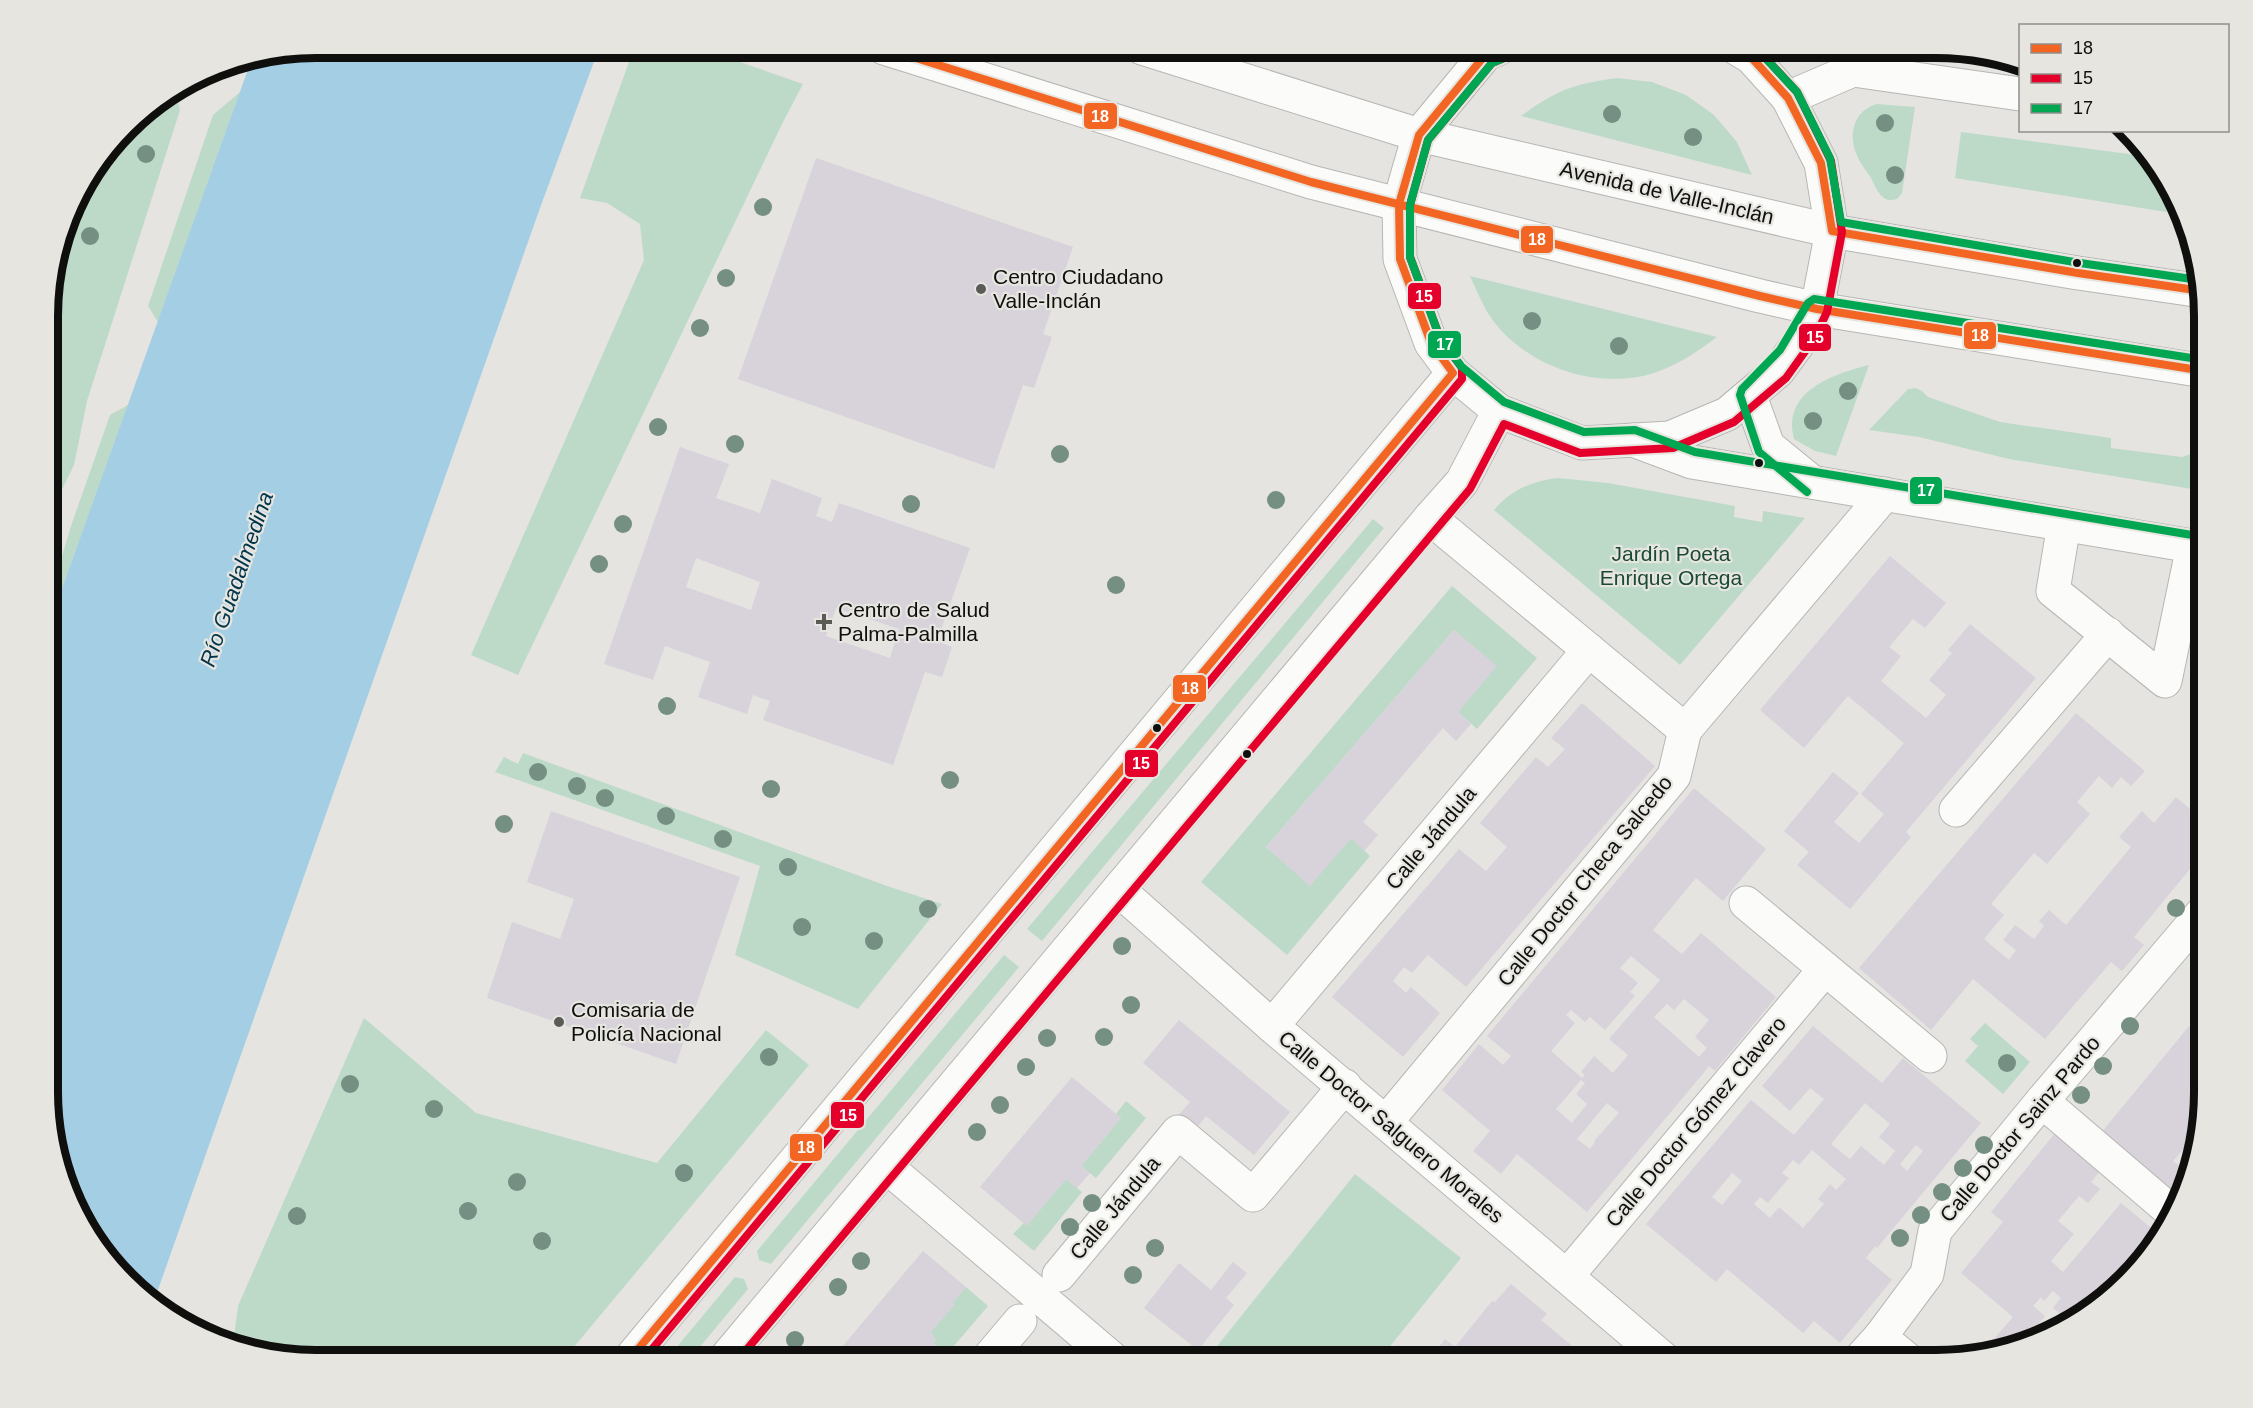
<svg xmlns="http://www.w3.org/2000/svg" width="2253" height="1408" font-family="Helvetica,sans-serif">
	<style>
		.green { fill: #bddac9 }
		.water { fill: #a4cee4 }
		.building { fill: #d8d2da; fill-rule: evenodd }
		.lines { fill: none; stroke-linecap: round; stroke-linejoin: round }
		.minor-casing { stroke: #b6b6b4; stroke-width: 35 }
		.major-casing { stroke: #b6b6b4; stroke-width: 35 }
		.minor { stroke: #fbfbfa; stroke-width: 33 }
		.major { stroke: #fbfbfa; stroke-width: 33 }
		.bus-1-casing { stroke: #e6e5e0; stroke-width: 12 }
		.bus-2-casing { stroke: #e6e5e0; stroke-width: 12 }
		.bus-3-casing { stroke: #e6e5e0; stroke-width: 12 }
		.bus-1 { stroke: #f26522; stroke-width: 8 }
		.bus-2 { stroke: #e4002b; stroke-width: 8 }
		.bus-3 { stroke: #00a651; stroke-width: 8 }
		.tree { fill: #758f82 }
		.bus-dot { fill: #0f0f0d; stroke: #e6e5e0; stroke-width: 2 }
		.poi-dot { fill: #5a5a57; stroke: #e6e5e0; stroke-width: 2 }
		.labels { text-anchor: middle; stroke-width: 4.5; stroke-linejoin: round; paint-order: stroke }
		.street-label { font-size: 21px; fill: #0f0f0d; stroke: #e6e5e0 }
		.poi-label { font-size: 21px; fill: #0f0f0d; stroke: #e6e5e0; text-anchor: start }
		.park-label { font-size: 21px; fill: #1a4a34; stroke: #e6e5e0 }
		.water-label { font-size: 22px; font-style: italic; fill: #00354b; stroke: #e6e5e0 }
		.rim { fill: none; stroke: #0f0f0d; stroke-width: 8 }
		.line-badge { stroke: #e6e5e0; stroke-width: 2 }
		.badge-label { font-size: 16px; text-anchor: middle; font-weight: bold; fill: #fff }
	</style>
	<rect width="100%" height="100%" fill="#e5e4e1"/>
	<!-- green -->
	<g class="green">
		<polygon points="634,48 700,48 803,84 783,122 518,675 471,655 644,260 640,224 607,203 580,198"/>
		<path d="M1617,78L1652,82L1686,95L1714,115L1737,142L1752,175L1521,116C1557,90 1573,84 1617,78Z"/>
		<polygon points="176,92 180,110 87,401 74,465 50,514 50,282 76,198 139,115"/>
		<polygon points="240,92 158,322 148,306 213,115"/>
		<path d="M1877,104L1915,107L1902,193L1897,199C1893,200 1888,201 1884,198C1878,194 1874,184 1871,178C1866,170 1859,162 1856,153C1848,132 1855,110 1877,104Z"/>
		<polygon points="1961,132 2144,156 2169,183 2179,214 1955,178"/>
		<path d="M1470,276L1717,337C1697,352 1678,365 1654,373C1594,392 1518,364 1486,310C1480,299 1475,287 1470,276Z"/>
		<path d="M1869,365L1836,456L1815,451L1794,439C1781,391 1834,374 1869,365Z"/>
		<polygon points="1916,388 1922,391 1928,397 2000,422 2111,438 2111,448 2182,457 2204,449 2204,491 2009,459 1919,437 1869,430 1908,389"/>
		<polygon points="128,405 128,406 50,622 50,596 71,526 110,415"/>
		<path d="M1558,478L1608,483L1735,506L1734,517L1762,522L1763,511L1805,518L1680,665L1494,510C1511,490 1532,481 1558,478Z"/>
		<polygon points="1373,519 1384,528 1042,941 1027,929"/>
		<polygon points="1452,586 1537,658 1477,729 1458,712 1496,666 1454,630 1266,847 1310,885 1351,838 1370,856 1287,955 1201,882"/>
		<polygon points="523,753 887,886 942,904 858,1009 735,955 760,866 495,772 504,757 518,764"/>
		<polygon points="1004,955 1019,967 771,1264 759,1260 757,1251"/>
		<polygon points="364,1018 476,1113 657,1163 766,1030 809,1065 563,1360 316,1360 247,1351 233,1344 238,1306"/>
		<polygon points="1985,1023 2030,1062 2003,1094 1965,1061 1978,1046 1970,1039"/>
		<polygon points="1126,1101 1146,1118 1096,1178 1081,1166 1121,1118 1116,1114"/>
		<polygon points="1355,1174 1461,1258 1379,1360 1206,1360"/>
		<polygon points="1066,1179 1082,1192 1034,1251 1013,1234"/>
		<polygon points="735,1277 744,1279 748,1289 689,1360 666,1360"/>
		<polygon points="966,1287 988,1306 947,1354 933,1343 936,1339 930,1333 954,1305 952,1303"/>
	</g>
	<!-- water -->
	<polygon class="water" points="317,48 599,48 540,208 154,1301 93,1240 50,1126 50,622 251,61"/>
	<!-- building -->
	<g class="building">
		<polygon points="816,158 1073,247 1043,334 1052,337 1034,388 1023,385 994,469 738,379"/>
		<path d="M680,447L729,464L716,498L760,513L772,479L822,498L816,516L832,522L839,503L970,548L937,641L952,647L942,677L925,672L893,765L763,720L770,701L753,695L747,714L698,697L710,662L665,646L653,680L604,664ZM696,558L760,582L751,610L686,587ZM836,608L899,629L890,658L826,636Z"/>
		<polygon points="1890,556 1946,603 1925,628 1913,619 1889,647 1901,656 1881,681 1926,718 1946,695 1929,680 1952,653 1948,650 1970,624 2036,678 1906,832 1911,837 1850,909 1797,865 1809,852 1784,831 1833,772 1859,793 1834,822 1859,843 1884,814 1861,794 1904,743 1848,696 1804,748 1760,710"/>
		<polygon points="1454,630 1497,666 1458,712 1471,724 1456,741 1443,728 1363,822 1378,835 1364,851 1351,838 1310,886 1266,847"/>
		<polygon points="1582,703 1655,766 1466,987 1428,955 1412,973 1404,967 1393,981 1406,993 1411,987 1440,1013 1403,1057 1332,997 1459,849 1486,871 1507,847 1480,823 1536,757 1548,767 1565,749 1551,738"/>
		<polygon points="2076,713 2145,771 2131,786 2121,777 2112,788 2099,776 2077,802 2090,814 2047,864 2034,853 2012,879 1991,904 2004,915 1984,939 2009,960 2016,950 2003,940 2015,925 2034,939 2044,926 2039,921 2049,910 2066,925 2131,847 2119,837 2142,811 2154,823 2176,797 2204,821 2204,852 2134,937 2144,945 2122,971 2111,962 2045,1039 1973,979 1931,1030 1859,968"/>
		<path d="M1694,788L1766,849L1723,901L1696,878L1653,930L1682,954L1701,933L1776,997L1715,1071L1709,1066L1701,1076L1587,1212L1517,1154L1501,1174L1489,1164L1473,1151L1490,1131L1442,1090L1479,1044L1503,1065L1511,1056L1487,1036ZM1631,956L1660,980L1609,1039L1628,1055L1613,1073L1594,1056L1581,1072L1585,1075L1582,1078L1551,1051L1575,1023L1566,1015L1571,1010L1585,1022L1590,1017L1605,1030L1633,998L1635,996L1630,992L1638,983L1620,968ZM1684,999L1709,1020L1695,1037L1707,1048L1699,1057L1654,1017L1667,1004L1674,1010ZM1581,1080L1585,1083L1576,1094L1587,1104L1572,1123L1556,1109ZM1607,1103L1619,1113L1594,1141L1595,1142L1590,1149L1577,1139Z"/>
		<polygon points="551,811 740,877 676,1064 487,998 512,922 560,939 574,899 527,882"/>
		<polygon points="2204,983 2204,1001 2195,993"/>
		<polygon points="2204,1008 2204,1109 2198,1142 2193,1138 2173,1161 2189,1173 2173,1193 2101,1133"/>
		<polygon points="1179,1020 1290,1112 1254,1155 1206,1116 1195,1130 1178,1116 1190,1102 1143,1063"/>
		<path d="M1813,1026L1882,1083L1903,1058L1981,1123L1877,1248L1875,1246L1866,1258L1892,1280L1840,1343L1814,1321L1803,1333L1727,1269L1716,1282L1646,1224L1751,1100L1794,1135L1824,1099L1810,1088L1790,1111L1762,1086ZM1865,1103L1890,1124L1879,1137L1895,1151L1884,1165L1861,1146L1850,1159L1831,1144ZM1916,1145L1923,1151L1907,1171L1900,1164ZM1812,1150L1846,1179L1836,1190L1830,1184L1818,1199L1824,1204L1803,1228L1779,1207L1770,1218L1754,1204L1760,1197L1768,1203L1789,1178L1782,1173L1793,1160L1799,1165ZM1732,1173L1742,1181L1722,1205L1712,1197Z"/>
		<polygon points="1072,1077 1121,1118 1081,1166 1090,1173 1077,1188 1066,1179 1027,1226 980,1187"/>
		<polygon points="2055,1133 2100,1171 2091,1182 2100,1189 2088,1203 2079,1196 2058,1221 2074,1234 2051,1261 2063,1272 2121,1203 2162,1237 2071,1323 2053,1308 2061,1298 2053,1291 2044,1301 2041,1297 2033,1306 2045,1316 2032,1332 2035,1335 1988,1349 1986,1348 2013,1317 1961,1273 2003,1222 1991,1212"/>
		<polygon points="923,1251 966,1287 952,1303 955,1304 930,1333 936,1339 933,1343 940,1349 930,1360 922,1356 920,1359 914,1354 909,1360 831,1360"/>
		<polygon points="1233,1262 1247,1273 1226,1298 1234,1305 1198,1350 1144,1308 1179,1263 1211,1290"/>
		<polygon points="1511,1284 1547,1314 1541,1320 1589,1360 1429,1360 1445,1339 1455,1347 1492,1301 1495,1302"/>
		<polygon points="1399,1345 1418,1360 1388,1360"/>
	</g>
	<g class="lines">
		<defs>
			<g id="minor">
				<polyline points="1788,98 1853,70 2020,94"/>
				<polyline points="1750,396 1768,446 1812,482"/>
				<polyline points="1633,440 1692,462 2204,548"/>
				<polyline points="1430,518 1685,730"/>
				<polyline points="2064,524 2053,591 2165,681 2193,546"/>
				<polyline points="1956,810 2108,634"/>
				<polyline points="1120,891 1272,1026 1665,1360"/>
				<polyline points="1746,903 1930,1056"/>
				<polyline points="1272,1026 1589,650"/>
				<polyline points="2042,1101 2173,1213"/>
				<polyline points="1386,1122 1674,776 1685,730 1885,494"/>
				<polyline points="887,1167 1114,1360"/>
				<polyline points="1059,1275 1178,1132 1253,1195 1345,1086"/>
				<polyline points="1567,1276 1825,969"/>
				<polyline points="1880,1337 1907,1359"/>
				<polyline points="1860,1359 1880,1337 1927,1274 1935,1231 2042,1101 2204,911"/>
				<polyline points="987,1360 1020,1321"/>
			</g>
			<g id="major">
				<polyline points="884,48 1311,182 1760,296 1817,309 2204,371"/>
				<polyline points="1142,48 1419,135 1832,231 2078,273 2202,291"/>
				<polyline points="1500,48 1486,54 1419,135 1399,204 1400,259 1431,343 1453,373 1499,411 1582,443 1670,438 1727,414 1778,371 1806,333 1817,309 1832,231 1821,163 1788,98 1751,57 1736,48"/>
				<polyline points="629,1360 1453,373"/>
				<path d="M724,1360C960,1080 1196,800 1430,518L1462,482L1499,411"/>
			</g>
		</defs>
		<!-- minor casing -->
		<use href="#minor" class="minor-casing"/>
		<!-- major casing -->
		<use href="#major" class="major-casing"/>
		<!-- minor -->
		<use href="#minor" class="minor"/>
		<!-- major -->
		<use href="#major" class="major"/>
		<defs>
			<g id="bus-1">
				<polyline points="884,48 1311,182 1760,296 1817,309 2204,371"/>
				<polyline points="1736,48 1751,57 1788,98 1821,163 1832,231 2078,273 2202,291"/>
				<polyline points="629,1360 1453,373 1431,343 1400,259 1399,204 1419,135 1486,54 1500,48"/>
			</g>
			<g id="bus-2">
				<polyline points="643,1360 1462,379 1462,368 1440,338 1410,257 1410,205 1428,140 1492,63 1504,58"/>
				<polyline points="738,1360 1470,489 1504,424 1580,453 1673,448 1734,422 1786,378 1814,339 1827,312 1842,232 1831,161 1797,92 1762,54 1763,50"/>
			</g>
			<g id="bus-3">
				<polyline points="1756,48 1797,92 1830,158 1841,222 2080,263 2199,280"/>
				<polyline points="1504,58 1492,63 1428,140 1410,205 1410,257 1440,338 1461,366 1504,402 1584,432 1635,430 1695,452 2204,537"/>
				<polyline points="1807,492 1759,452 1740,395 1742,389 1780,350 1808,303 1814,299 2204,360"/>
			</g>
		</defs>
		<!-- bus-1 casing -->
		<use href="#bus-1" class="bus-1-casing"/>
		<!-- bus-2 casing -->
		<use href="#bus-2" class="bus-2-casing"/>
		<!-- bus-3 casing -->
		<use href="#bus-3" class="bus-3-casing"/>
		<!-- bus-1 -->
		<use href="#bus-1" class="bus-1"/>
		<!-- bus-2 -->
		<use href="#bus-2" class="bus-2"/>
		<!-- bus-3 -->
		<use href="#bus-3" class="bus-3"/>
	</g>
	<!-- trees -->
	<g class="tree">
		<circle cx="1612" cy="114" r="9"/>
		<circle cx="1885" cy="123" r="9"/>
		<circle cx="1693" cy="137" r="9"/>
		<circle cx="146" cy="154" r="9"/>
		<circle cx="1895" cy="175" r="9"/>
		<circle cx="763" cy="207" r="9"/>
		<circle cx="90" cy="236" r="9"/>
		<circle cx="726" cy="278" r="9"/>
		<circle cx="1532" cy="321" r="9"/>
		<circle cx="700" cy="328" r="9"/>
		<circle cx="1619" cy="346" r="9"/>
		<circle cx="1848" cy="391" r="9"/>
		<circle cx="1813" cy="421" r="9"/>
		<circle cx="658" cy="427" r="9"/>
		<circle cx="735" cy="444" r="9"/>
		<circle cx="1060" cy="454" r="9"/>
		<circle cx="1276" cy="500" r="9"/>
		<circle cx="911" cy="504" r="9"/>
		<circle cx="623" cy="524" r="9"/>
		<circle cx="599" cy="564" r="9"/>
		<circle cx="1116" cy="585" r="9"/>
		<circle cx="667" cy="706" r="9"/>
		<circle cx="538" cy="772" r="9"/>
		<circle cx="950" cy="780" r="9"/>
		<circle cx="577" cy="786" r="9"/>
		<circle cx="771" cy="789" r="9"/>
		<circle cx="605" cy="798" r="9"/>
		<circle cx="666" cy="816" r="9"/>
		<circle cx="504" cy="824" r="9"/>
		<circle cx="723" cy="839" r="9"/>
		<circle cx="788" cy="867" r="9"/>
		<circle cx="2176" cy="908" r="9"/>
		<circle cx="928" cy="909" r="9"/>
		<circle cx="802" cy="927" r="9"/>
		<circle cx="874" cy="941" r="9"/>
		<circle cx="1122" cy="946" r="9"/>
		<circle cx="1131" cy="1005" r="9"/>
		<circle cx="2130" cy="1026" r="9"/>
		<circle cx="1104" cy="1037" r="9"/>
		<circle cx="1047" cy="1038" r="9"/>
		<circle cx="769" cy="1057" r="9"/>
		<circle cx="2007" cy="1063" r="9"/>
		<circle cx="2103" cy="1066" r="9"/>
		<circle cx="1026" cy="1067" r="9"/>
		<circle cx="350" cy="1084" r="9"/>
		<circle cx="2081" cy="1095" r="9"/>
		<circle cx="1000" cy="1105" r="9"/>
		<circle cx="434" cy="1109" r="9"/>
		<circle cx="977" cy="1132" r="9"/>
		<circle cx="1984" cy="1145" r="9"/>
		<circle cx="1963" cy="1168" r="9"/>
		<circle cx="684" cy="1173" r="9"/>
		<circle cx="517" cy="1182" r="9"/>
		<circle cx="1942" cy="1192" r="9"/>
		<circle cx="1092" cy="1203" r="9"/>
		<circle cx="468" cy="1211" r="9"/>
		<circle cx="1921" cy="1215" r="9"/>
		<circle cx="297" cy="1216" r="9"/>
		<circle cx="1070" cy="1227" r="9"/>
		<circle cx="1900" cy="1238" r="9"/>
		<circle cx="542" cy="1241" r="9"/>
		<circle cx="1155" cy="1248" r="9"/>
		<circle cx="861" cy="1261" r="9"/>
		<circle cx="1133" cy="1275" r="9"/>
		<circle cx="838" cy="1287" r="9"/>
		<circle cx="795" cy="1340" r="9"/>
	</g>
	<!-- markers -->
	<g class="bus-dot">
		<circle cx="2077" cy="263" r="5"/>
		<circle cx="1759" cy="463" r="5"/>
		<circle cx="1157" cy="728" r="5"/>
		<circle cx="1247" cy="754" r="5"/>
	</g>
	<g class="poi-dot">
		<circle cx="981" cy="289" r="6"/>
		<path d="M821 613h6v6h6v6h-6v6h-6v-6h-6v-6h6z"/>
		<circle cx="559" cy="1022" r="6"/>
	</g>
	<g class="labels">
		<!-- street labels -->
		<g class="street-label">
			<text transform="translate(1667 193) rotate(13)" y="7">Avenida de Valle-Inclán</text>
			<text transform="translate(1431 838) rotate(-50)" y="7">Calle Jándula</text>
			<text transform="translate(1585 881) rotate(-51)" y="7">Calle Doctor Checa Salcedo</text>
			<text transform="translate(1696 1122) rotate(-50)" y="7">Calle Doctor Gómez Clavero</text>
			<text transform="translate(1391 1127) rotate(40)" y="7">Calle Doctor Salguero Morales</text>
			<text transform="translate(2020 1129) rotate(-50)" y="7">Calle Doctor Sainz Pardo</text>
			<text transform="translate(1115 1208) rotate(-50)" y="7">Calle Jándula</text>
		</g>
		<!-- poi labels -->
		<g class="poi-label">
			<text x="993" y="284">Centro Ciudadano<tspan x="993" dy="24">Valle-Inclán</tspan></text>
			<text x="838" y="617">Centro de Salud<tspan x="838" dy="24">Palma-Palmilla</tspan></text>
			<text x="571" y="1017">Comisaria de<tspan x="571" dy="24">Policía Nacional</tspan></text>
		</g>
		<!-- park labels -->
		<g class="park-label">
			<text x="1671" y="561">Jardín Poeta<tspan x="1671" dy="24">Enrique Ortega</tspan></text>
		</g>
		<!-- water labels -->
		<g class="water-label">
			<text transform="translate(236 579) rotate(-71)" y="8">Río Guadalmedina</text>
		</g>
	</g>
	<!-- crop -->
	<path d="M0 0H2253V1408H0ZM316 58H1936A258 258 0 0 1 2194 316V1092A258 258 0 0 1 1936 1350H316A258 258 0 0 1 58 1092V316A258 258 0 0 1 316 58Z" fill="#e6e5e0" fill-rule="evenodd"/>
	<path class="rim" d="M316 58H1936A258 258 0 0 1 2194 316V1092A258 258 0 0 1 1936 1350H316A258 258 0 0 1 58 1092V316A258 258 0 0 1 316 58Z"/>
	<g class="line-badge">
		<rect x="1083" y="102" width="35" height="28" rx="6" fill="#f26522"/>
		<rect x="1520" y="225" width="34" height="29" rx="6" fill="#f26522"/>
		<rect x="1407" y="282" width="35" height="28" rx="6" fill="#e4002b"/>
		<rect x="1963" y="321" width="34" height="29" rx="6" fill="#f26522"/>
		<rect x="1798" y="323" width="34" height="29" rx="6" fill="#e4002b"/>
		<rect x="1427" y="330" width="35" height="29" rx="6" fill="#00a651"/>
		<rect x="1909" y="476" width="34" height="29" rx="6" fill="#00a651"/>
		<rect x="1172" y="674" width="35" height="29" rx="6" fill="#f26522"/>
		<rect x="1124" y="749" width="35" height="29" rx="6" fill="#e4002b"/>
		<rect x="830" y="1101" width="35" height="28" rx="6" fill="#e4002b"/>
		<rect x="789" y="1133" width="34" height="29" rx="6" fill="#f26522"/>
	</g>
	<g class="badge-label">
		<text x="1100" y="122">18</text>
		<text x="1537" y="245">18</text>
		<text x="1424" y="302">15</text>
		<text x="1980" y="341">18</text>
		<text x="1815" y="343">15</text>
		<text x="1445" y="350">17</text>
		<text x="1926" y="496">17</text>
		<text x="1190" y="694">18</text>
		<text x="1141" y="769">15</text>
		<text x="848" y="1121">15</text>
		<text x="806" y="1153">18</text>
	</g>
	<!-- legend -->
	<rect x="2019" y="24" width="210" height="108" fill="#e6e5e0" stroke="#908f8c" stroke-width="1.5"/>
	<rect x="2031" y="44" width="30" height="9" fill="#f26522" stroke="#908f8c" stroke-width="1.5"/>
	<text x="2073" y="54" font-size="18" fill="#0f0f0d">18</text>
	<rect x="2031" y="74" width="30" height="9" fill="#e4002b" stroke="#908f8c" stroke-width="1.5"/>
	<text x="2073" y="84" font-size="18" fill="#0f0f0d">15</text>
	<rect x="2031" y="104" width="30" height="9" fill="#00a651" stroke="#908f8c" stroke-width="1.5"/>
	<text x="2073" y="114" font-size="18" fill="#0f0f0d">17</text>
</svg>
